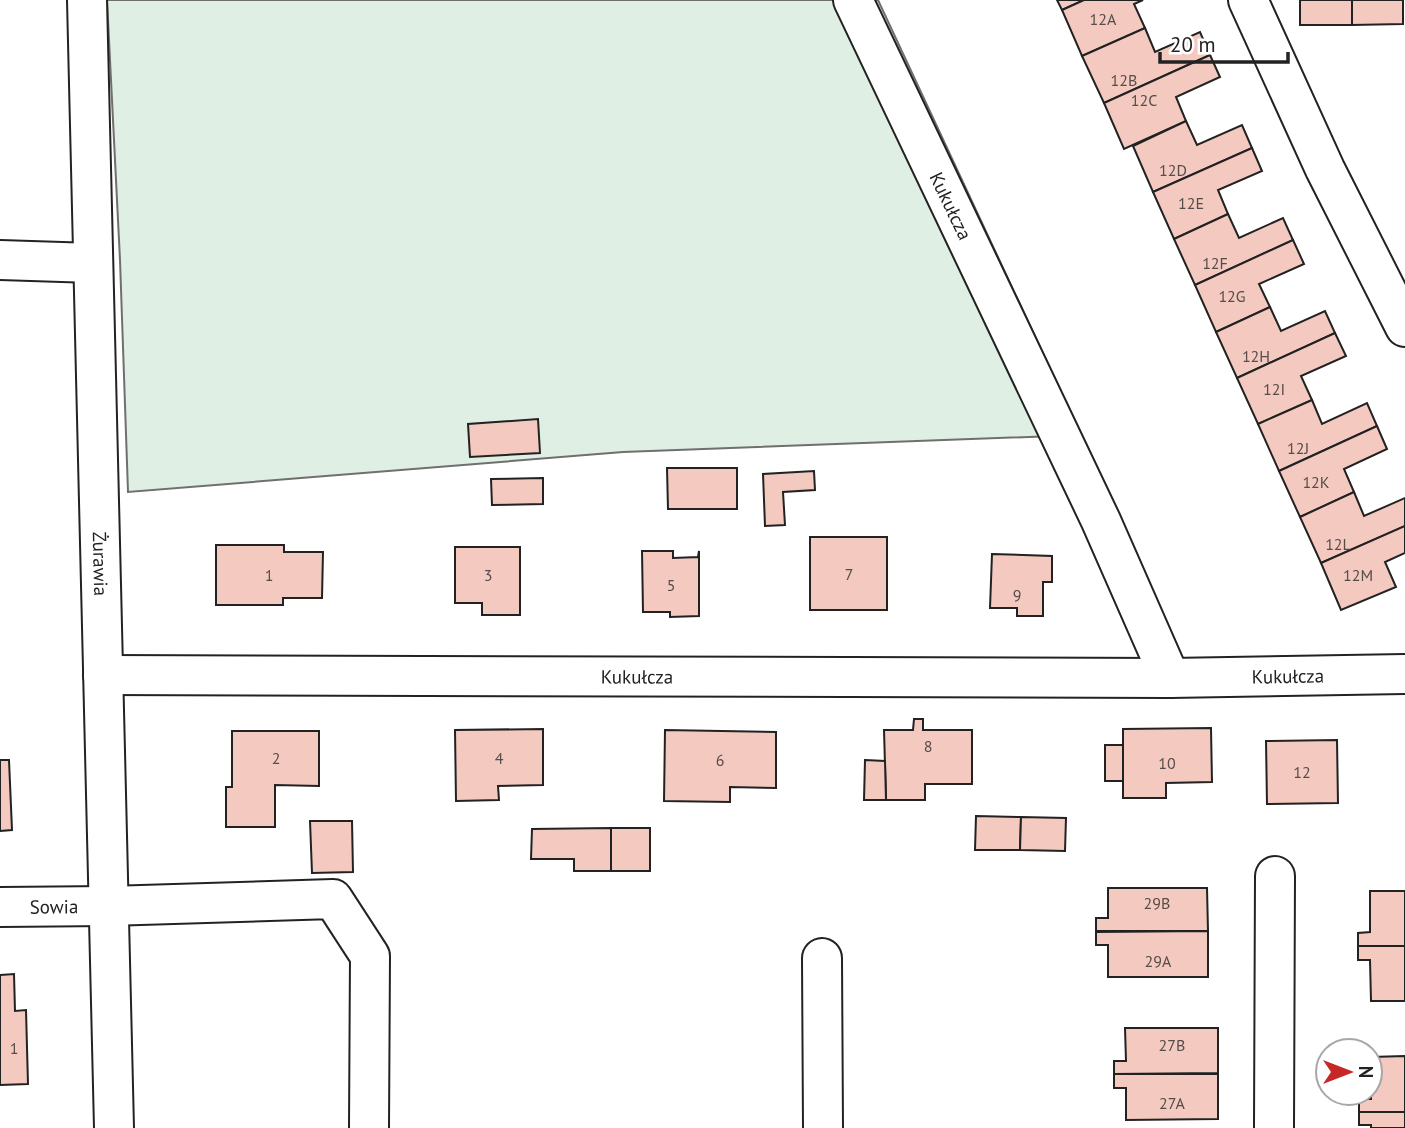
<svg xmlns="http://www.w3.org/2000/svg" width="1405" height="1128" font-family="'PT Sans',sans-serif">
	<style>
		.green { fill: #e0efe3; stroke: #6f6f6f; stroke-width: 2 }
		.building { fill: #f3c9c0; stroke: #222; stroke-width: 2 }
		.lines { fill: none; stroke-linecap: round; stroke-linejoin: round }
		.minor-casing { stroke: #222; stroke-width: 42 }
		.minor { stroke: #fff; stroke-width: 38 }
		.labels { text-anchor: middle; stroke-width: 5; stroke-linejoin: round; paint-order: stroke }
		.number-label { font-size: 16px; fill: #564c4a }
		.street-label { font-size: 19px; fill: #222; stroke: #fff }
	</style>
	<rect width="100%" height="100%" fill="#fff"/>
	<!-- green -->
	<polygon class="green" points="107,0 878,0 1081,435 623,452 128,492 120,260"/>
	<!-- building -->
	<g class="building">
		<polygon points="1057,0 1084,0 1062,10"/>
		<polygon points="1084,0 1143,0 1134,4 1145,28 1082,56 1062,10"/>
		<rect x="1300" y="0" width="52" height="25"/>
		<polygon points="1352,0 1403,0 1403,24 1352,25"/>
		<polygon points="1145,28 1155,52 1200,32 1210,55 1104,103 1082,56"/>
		<polygon points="1210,55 1220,77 1176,97 1186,121 1124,149 1104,103"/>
		<polygon points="1186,121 1197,145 1242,125 1252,148 1153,192 1133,146"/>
		<polygon points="1252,148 1262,171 1218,190 1228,214 1174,239 1153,192"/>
		<polygon points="1228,214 1239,238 1283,218 1293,240 1195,285 1174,239"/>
		<polygon points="1293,240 1304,264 1259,284 1270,307 1216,332 1195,285"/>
		<polygon points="1270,307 1281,331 1325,311 1335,333 1237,378 1216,332"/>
		<polygon points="1335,333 1346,356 1301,376 1312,400 1258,424 1237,378"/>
		<polygon points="1312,400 1322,424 1367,403 1377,426 1279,471 1258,424"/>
		<polygon points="538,419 540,453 470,457 468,424"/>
		<polygon points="1377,426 1387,449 1344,469 1354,492 1300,517 1279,471"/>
		<polygon points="667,468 737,468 737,509 668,509"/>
		<polygon points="814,471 815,490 783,492 785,525 765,526 763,474"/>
		<polygon points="543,478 543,504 492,505 491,479"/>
		<polygon points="1354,492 1364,516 1405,498 1405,526 1321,563 1300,517"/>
		<polygon points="1405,526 1405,553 1385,562 1396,587 1341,610 1321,563"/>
		<rect x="810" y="537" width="77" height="73"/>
		<polygon points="216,545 284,545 284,552 323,552 322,598 283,598 283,605 216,605"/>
		<polygon points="455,547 520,547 520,615 482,615 482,603 455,603"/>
		<polygon points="642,551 673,551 673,558 698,557 699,551 699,616 670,617 670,612 643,612"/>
		<polygon points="992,554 1052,556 1052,582 1043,582 1043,616 1017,616 1017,608 990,608"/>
		<polygon points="914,719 923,719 923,730 972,730 972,784 925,784 925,800 886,800 884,730 913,730"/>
		<polygon points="1211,728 1212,782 1166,783 1166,798 1123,798 1123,729"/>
		<polygon points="543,729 543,785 498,786 499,800 456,801 455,730"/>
		<polygon points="665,730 776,732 776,788 730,787 730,802 664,801"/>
		<polygon points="232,731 319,731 319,786 275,785 275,827 226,827 226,787 232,787"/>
		<polygon points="1337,740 1338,803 1267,804 1266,741"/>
		<rect x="1105" y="745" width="18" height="36"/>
		<polygon points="0,760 9,760 12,830 0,831"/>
		<polygon points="865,760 885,761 886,800 864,800"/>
		<polygon points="976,816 1021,817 1020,850 975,850"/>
		<polygon points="1021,817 1066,818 1065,851 1020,850"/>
		<polygon points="310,821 352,821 353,872 312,873"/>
		<rect x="611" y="828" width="39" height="43"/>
		<polygon points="611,828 611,871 574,871 574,859 531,859 532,829"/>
		<polygon points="1108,888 1207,888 1208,931 1096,931 1096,918 1108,918"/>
		<polygon points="1370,891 1405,891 1405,946 1358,946 1358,933 1370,932"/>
		<polygon points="1208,931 1208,977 1108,977 1108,945 1096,945 1096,932"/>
		<polygon points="1358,946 1405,946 1405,1001 1371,1001 1370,960 1358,960"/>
		<polygon points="14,974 15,1011 26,1010 28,1084 0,1085 0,975"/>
		<polygon points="1125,1028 1218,1028 1218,1073 1114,1074 1114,1061 1126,1061"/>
		<polygon points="1405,1056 1405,1112 1359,1112 1359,1099 1371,1099 1371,1057"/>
		<polygon points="1114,1074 1218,1074 1218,1119 1126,1120 1126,1088 1114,1088"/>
		<polygon points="1359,1112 1405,1112 1405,1128 1371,1128 1371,1125 1359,1125"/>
	</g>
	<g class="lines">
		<defs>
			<g id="minor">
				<path id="s1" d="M87,0L114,1128"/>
				<path id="s2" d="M853,0L1101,521L1170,678"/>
				<polyline points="1248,0 1325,169 1405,327"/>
				<polyline points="0,260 93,263"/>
				<path id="s3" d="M103,675L1170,678L1405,674"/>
				<path id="s4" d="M0,907L108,906L333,899L370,956L369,1128"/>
				<polyline points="822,958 823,1128"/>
				<polyline points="1274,1128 1275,876"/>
			</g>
		</defs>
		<!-- minor casing -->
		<use href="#minor" class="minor-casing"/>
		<!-- minor -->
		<use href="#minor" class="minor"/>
	</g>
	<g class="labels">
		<!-- number labels -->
		<g class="number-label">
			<text x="1103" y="25">12A</text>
			<text x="1124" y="86">12B</text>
			<text x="1144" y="106">12C</text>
			<text x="1173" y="176">12D</text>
			<text x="1191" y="209">12E</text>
			<text x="1215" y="269">12F</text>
			<text x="1232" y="302">12G</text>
			<text x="1256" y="362">12H</text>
			<text x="1274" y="395">12I</text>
			<text x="1298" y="454">12J</text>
			<text x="1316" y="488">12K</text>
			<text x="1338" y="550">12L</text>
			<text x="849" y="580">7</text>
			<text x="269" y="581">1</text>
			<text x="488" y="581">3</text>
			<text x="1358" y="581">12M</text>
			<text x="671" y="591">5</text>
			<text x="1017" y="601">9</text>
			<text x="928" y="752">8</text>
			<text x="276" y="764">2</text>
			<text x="499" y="764">4</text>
			<text x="720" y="766">6</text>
			<text x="1167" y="769">10</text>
			<text x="1302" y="778">12</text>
			<text x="1157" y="909">29B</text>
			<text x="1158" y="967">29A</text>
			<text x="1172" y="1051">27B</text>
			<text x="14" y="1054">1</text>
			<text x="1172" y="1109">27A</text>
		</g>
		<!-- street labels -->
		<g class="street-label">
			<text dy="7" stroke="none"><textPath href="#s2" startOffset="228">Kukułcza</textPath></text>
			<text dy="7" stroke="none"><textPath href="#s1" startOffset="564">Żurawia</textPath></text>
			<text dy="7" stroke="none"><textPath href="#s3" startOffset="534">Kukułcza</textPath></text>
			<text dy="7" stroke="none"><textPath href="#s3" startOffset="1185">Kukułcza</textPath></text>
			<text dy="7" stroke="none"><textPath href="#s4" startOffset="54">Sowia</textPath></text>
		</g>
	</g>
	<!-- north arrow -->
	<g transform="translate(1349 1072) rotate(90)"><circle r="33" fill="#ffffff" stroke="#a7a7a7" stroke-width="2"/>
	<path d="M0-5L12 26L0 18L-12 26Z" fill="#c62828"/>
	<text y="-10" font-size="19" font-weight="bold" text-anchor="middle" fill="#222222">N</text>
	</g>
	<!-- scale -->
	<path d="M1160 52v10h128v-10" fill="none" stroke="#222222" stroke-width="3.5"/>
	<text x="1170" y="52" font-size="21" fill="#222222" stroke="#ffffff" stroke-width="5" paint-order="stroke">20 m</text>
</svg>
